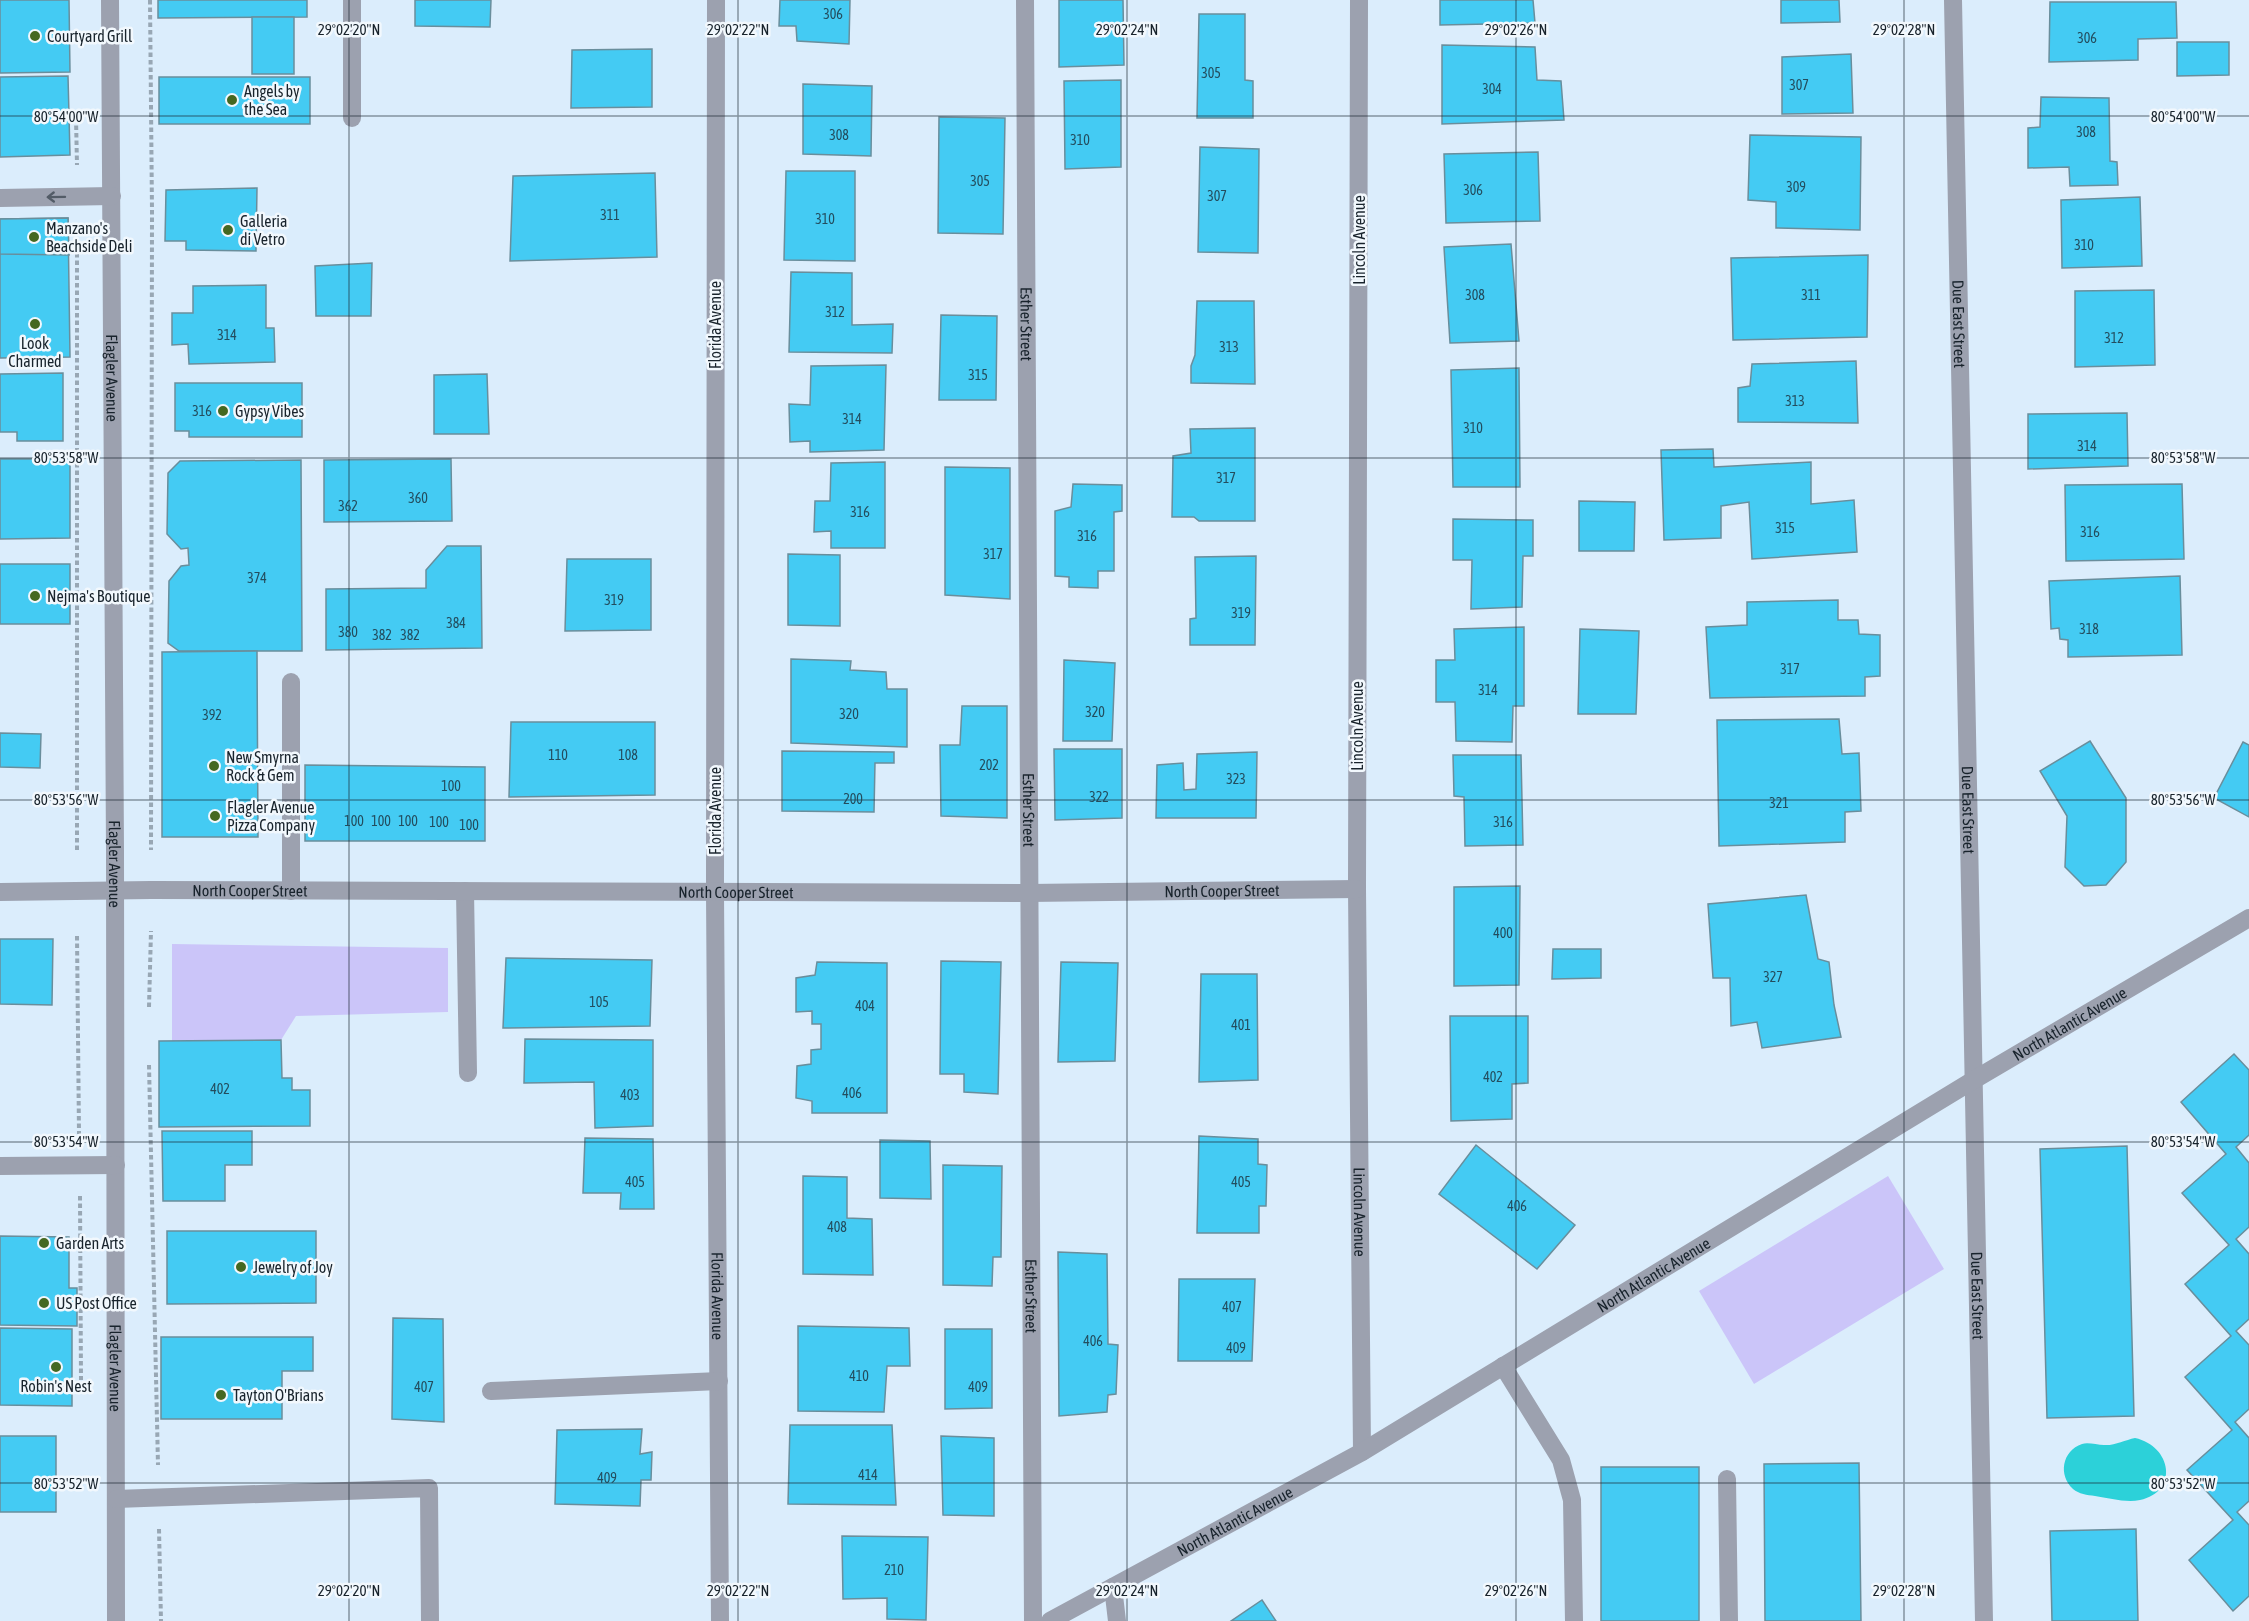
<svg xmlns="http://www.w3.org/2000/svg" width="2249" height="1621" font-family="'Asap Condensed',sans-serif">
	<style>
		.green { fill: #cbc5f9 }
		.water { fill: #2cd1d9 }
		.building { fill: #44cbf3; stroke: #698e9c; stroke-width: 1.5 }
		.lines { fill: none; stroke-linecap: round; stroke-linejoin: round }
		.path { stroke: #98a7b4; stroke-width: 4; stroke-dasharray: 4.5 3; stroke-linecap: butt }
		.minor { stroke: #9ca1af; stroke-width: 18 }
		.oneway { stroke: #535c67 }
		.ticks { fill: none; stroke: #18232c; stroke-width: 1.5; stroke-opacity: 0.45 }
		.poi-dot { fill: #446821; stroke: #f2f8fd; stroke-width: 2 }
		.labels { text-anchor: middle; stroke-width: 5; stroke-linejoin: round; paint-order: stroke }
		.number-label { font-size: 14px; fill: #234d5e }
		.poi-label { font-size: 16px; fill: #18232c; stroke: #f2f8fd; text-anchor: start }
		.street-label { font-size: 16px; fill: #18232c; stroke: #f2f8fd }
		.ticks-label { font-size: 15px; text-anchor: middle; fill: #18232c; stroke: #f2f8fd; stroke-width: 5; stroke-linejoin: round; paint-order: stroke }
	</style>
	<rect width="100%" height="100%" fill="#dbedfc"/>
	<!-- green -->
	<g class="green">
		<polygon points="172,944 448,948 448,1012 296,1016 281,1040 172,1041"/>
		<polygon points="1888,1176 1944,1269 1754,1384 1699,1291"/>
	</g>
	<!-- water -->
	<path class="water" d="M2135,1438C2172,1446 2179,1492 2140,1500C2126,1503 2109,1498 2095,1496C2087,1495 2079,1494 2073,1489C2058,1475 2062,1451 2082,1444C2088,1442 2097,1445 2104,1445C2114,1446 2125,1440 2135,1438Z"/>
	<!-- building -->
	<g class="building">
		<polygon points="0,0 69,0 70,72 0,73"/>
		<polygon points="158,0 307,0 307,17 158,18"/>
		<polygon points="415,0 491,0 490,27 415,26"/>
		<polygon points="780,0 850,0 849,44 797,41 796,26 779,26"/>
		<polygon points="1059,0 1123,0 1124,65 1059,67"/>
		<polygon points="1440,0 1533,0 1535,23 1440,25"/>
		<polygon points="1781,0 1839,0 1840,22 1781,23"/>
		<polygon points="2050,2 2176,2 2177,38 2138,39 2138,60 2049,62"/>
		<polygon points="1199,14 1245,14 1245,80 1253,81 1253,118 1197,118"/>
		<rect x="252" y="17" width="42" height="57"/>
		<polygon points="2177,42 2229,42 2229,75 2177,76"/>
		<polygon points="1442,45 1535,47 1537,80 1561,81 1564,120 1442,124"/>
		<polygon points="652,49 652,107 571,108 572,50"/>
		<polygon points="1851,54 1853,113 1782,114 1782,57"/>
		<polygon points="68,76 70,155 0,157 0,77"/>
		<rect x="159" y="77" width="151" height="47"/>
		<polygon points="1121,80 1121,167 1065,169 1064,81"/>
		<polygon points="803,84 872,86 871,156 803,154"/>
		<polygon points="2041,97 2109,98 2110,161 2117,162 2118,185 2070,186 2069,167 2028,168 2028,128 2040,127"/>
		<polygon points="939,117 1005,118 1003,234 938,233"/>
		<polygon points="1750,135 1861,137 1860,230 1776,228 1776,202 1748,200"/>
		<polygon points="1200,147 1259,149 1258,253 1198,252"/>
		<polygon points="1538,152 1540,221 1446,223 1444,154"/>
		<polygon points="786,171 855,171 855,261 784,260"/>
		<polygon points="655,173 657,257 510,261 513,176"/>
		<polygon points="257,188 256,251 186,250 186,241 165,241 166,190"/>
		<polygon points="2140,197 2142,266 2062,268 2061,200"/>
		<polygon points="68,218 70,357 0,358 0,219"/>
		<polygon points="68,218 69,255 0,254 0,219"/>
		<polygon points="1511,244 1519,341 1450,343 1444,247"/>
		<polygon points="1868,255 1867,337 1733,340 1731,258"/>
		<polygon points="372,263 371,316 316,316 315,266"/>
		<polygon points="791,272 852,273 852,325 893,324 892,353 789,352"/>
		<polygon points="266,285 266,328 274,328 275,362 189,364 188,344 172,345 172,313 193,313 193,286"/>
		<polygon points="2154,290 2155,365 2075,367 2075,291"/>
		<polygon points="1197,301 1254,301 1255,384 1191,383 1191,366 1195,355"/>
		<polygon points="941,315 997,316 996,400 939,400"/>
		<polygon points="1856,361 1858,423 1738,422 1738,388 1750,386 1752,364"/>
		<polygon points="886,365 884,450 810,452 810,441 790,442 789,404 810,405 811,366"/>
		<polygon points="1519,368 1520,487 1453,487 1451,370"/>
		<polygon points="63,373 63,441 17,441 17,432 0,432 0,374"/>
		<polygon points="487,374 489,434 434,434 434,375"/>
		<polygon points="175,383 302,383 302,437 189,437 189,431 175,431"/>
		<polygon points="2127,413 2128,466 2028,469 2028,414"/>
		<polygon points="1255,428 1255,521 1199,521 1194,517 1172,517 1173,456 1191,453 1190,429"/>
		<polygon points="1713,449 1714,467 1811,462 1811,504 1854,500 1857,552 1752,559 1749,502 1721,506 1721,538 1664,540 1661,450"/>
		<polygon points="0,459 70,459 70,538 0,539"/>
		<polygon points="451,459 452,521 324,522 324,460"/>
		<polygon points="301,460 302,651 179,651 168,643 169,581 181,566 189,565 188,548 181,549 167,534 168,473 180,461"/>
		<polygon points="885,462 885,548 831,548 831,531 814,532 815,501 830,501 831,463"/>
		<polygon points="945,467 1010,468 1010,599 945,595"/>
		<polygon points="1073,484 1122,485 1122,511 1114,512 1114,571 1098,571 1098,588 1069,587 1069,577 1055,576 1055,511 1071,507"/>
		<polygon points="2182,484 2184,559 2066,561 2065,485"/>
		<polygon points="1579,501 1635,502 1634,551 1579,551"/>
		<polygon points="1453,519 1533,520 1533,556 1523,556 1522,607 1471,609 1472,560 1453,560"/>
		<polygon points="447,546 481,546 482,648 326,650 326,589 426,588 426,570"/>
		<polygon points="788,554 840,555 840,626 788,625"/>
		<polygon points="1256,556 1255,645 1190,645 1190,619 1196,618 1195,557"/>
		<polygon points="567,559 651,559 651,630 565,631"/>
		<rect x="0" y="564" width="70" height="60"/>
		<polygon points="2180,576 2182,655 2068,657 2068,640 2060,639 2059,628 2051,629 2049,581"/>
		<polygon points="1838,600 1838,620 1858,620 1859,634 1880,635 1880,676 1865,677 1865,696 1710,698 1706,627 1747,625 1747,602"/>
		<polygon points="1524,627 1524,706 1513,706 1512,742 1456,741 1455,702 1436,702 1436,660 1455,660 1454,629"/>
		<polygon points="1580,629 1639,631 1636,714 1578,714"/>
		<polygon points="257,651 258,837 162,837 162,652"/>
		<polygon points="791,659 851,661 850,670 886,672 887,689 907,689 907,747 791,743"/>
		<polygon points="1064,660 1115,663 1112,741 1063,741"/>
		<polygon points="962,706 1007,706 1007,818 941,816 940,745 960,745"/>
		<polygon points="1839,719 1842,754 1859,753 1861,811 1845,812 1845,842 1719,846 1717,720"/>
		<polygon points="511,722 655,722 655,795 509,797"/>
		<polygon points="0,733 41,734 40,768 0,767"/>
		<polygon points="2090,741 2126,798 2126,862 2106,885 2084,886 2065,867 2067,816 2040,771"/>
		<polygon points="2243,742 2249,745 2249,817 2214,798"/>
		<polygon points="1054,749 1122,749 1122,818 1055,820"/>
		<polygon points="782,751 894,752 894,763 875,763 874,812 782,811"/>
		<polygon points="1257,752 1256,818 1156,818 1157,765 1183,763 1184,790 1196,789 1197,754"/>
		<polygon points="1453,755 1521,755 1523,845 1465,846 1464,797 1454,796"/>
		<polygon points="305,765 485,767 485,841 305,841"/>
		<polygon points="1520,886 1519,985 1454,986 1454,887"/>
		<polygon points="1806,895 1818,959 1829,962 1834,1005 1841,1037 1762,1048 1757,1022 1731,1026 1730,978 1713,978 1708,904"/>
		<polygon points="0,939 53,939 52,1005 0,1004"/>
		<polygon points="1553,949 1601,949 1601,978 1552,979"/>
		<polygon points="506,958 652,960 650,1026 503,1028"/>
		<polygon points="941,961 1001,962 998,1094 964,1092 964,1074 940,1074"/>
		<polygon points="817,962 887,963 887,1113 812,1113 812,1101 796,1098 797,1066 811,1064 811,1050 821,1049 821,1024 812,1024 812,1011 796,1012 796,978 815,975"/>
		<polygon points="1061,962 1118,963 1115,1061 1058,1062"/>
		<polygon points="1201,974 1257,974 1258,1080 1199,1082"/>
		<polygon points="1450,1016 1528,1016 1528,1083 1512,1084 1512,1119 1451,1121"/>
		<polygon points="525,1039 653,1040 653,1126 595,1128 594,1082 524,1083"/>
		<polygon points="281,1040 282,1078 292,1078 292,1090 310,1090 310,1126 159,1127 159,1041"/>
		<polygon points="2234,1054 2249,1070 2249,1135 2236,1147 2249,1163 2249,1227 2236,1239 2249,1254 2249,1319 2236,1331 2249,1345 2249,1409 2235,1422 2249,1438 2249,1501 2237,1512 2249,1525 2249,1596 2233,1611 2189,1560 2233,1520 2187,1470 2232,1430 2185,1377 2231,1336 2185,1284 2229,1245 2182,1193 2226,1154 2181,1102"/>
		<polygon points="162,1131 252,1131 252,1165 225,1165 225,1201 163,1201"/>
		<polygon points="1199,1136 1258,1139 1258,1164 1267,1165 1266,1206 1259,1206 1259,1233 1197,1233"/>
		<polygon points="585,1138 653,1139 654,1209 620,1209 621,1193 583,1193"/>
		<polygon points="880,1140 930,1141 931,1199 880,1198"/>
		<polygon points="1476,1145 1575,1225 1537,1269 1439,1194"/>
		<polygon points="2127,1146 2134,1416 2047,1418 2040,1149"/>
		<polygon points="943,1165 1002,1166 1001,1257 993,1257 992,1286 943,1285"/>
		<polygon points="803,1176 847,1177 847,1218 872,1219 873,1275 803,1274"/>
		<polygon points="167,1231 316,1231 316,1303 167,1304"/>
		<polygon points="0,1236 69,1237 69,1288 77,1288 77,1326 0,1325"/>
		<polygon points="1058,1252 1107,1254 1108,1344 1118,1345 1116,1394 1108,1395 1107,1412 1059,1416"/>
		<polygon points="1179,1279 1255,1279 1252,1361 1178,1361"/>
		<polygon points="393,1318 443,1319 444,1422 392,1419"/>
		<polygon points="798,1326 909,1328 910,1366 887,1366 884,1412 798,1411"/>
		<polygon points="0,1328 72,1329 72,1406 0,1405"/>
		<polygon points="945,1329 992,1329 992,1408 945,1409"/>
		<polygon points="161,1337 313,1337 313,1371 282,1371 282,1419 161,1419"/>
		<polygon points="790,1425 892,1425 896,1505 788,1504"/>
		<polygon points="642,1429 640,1454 652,1452 651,1480 641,1480 640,1506 555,1504 557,1430"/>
		<rect x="0" y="1436" width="56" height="76"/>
		<polygon points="941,1436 994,1438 994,1516 943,1515"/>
		<polygon points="1859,1463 1861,1621 1765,1621 1764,1464"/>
		<rect x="1601" y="1467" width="98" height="154"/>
		<polygon points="2136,1529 2138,1621 2052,1621 2050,1531"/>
		<polygon points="842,1536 928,1537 926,1620 887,1619 887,1598 843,1599"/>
		<polygon points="1262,1600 1276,1621 1231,1621"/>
	</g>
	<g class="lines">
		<!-- path -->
		<g class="path">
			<polyline points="150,0 152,211 151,850"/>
			<polyline points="76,118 77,165"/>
			<polyline points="77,850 77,254"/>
			<polyline points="77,936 79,1134"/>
			<polyline points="149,1007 151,931"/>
			<polyline points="149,1065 158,1465"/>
			<polyline points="80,1196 81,1380"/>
			<polyline points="159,1529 161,1621"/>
		</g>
		<!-- minor -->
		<g class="minor">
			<path id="s1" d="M110,0L115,851L116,1621"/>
			<polyline points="352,0 352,118"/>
			<path id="s2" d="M716,0L715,893L720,1621"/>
			<path id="s3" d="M1025,0L1033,1621"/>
			<path id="s4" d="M1359,0L1357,889L1362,1452"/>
			<path id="s5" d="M1953,0L1984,1621"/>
			<polyline points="0,198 112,196"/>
			<polyline points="291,891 291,682"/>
			<polyline points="465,891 468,1073"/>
			<path id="s6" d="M0,892L151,890L1029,893L1357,889"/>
			<polyline points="0,1166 116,1165"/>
			<polyline points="1503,1366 1561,1460 1572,1500 1574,1621"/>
			<polyline points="491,1391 719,1381"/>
			<polyline points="1727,1479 1729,1621"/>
			<polyline points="116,1499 429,1488 430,1621"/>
			<polyline points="1113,1587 1117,1621"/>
			<path id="s7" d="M1050,1621L1362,1452L1972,1081L2249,918"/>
		</g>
	</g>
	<!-- one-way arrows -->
	<defs><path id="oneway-shaft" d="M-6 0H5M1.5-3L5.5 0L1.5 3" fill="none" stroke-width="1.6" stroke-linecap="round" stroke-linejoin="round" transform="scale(1.5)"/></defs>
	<use class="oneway" href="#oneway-shaft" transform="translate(56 197) rotate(179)"/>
	<!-- ticks -->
	<path class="ticks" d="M349,0V1621M738,0V1621M1127,0V1621M1516,0V1621M1904,0V1621M0,116H2249M0,458H2249M0,800H2249M0,1142H2249M0,1483H2249"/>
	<!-- markers -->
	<g class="poi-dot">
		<circle cx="35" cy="36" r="6"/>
		<circle cx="232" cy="100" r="6"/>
		<circle cx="228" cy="230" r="6"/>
		<circle cx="34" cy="237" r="6"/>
		<circle cx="35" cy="324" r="6"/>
		<circle cx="223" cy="411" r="6"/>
		<circle cx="35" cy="596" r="6"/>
		<circle cx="214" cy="766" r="6"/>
		<circle cx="215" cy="816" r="6"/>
		<circle cx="44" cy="1243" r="6"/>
		<circle cx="241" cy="1267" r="6"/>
		<circle cx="44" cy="1303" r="6"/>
		<circle cx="56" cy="1367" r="6"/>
		<circle cx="221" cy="1395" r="6"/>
	</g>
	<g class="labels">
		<!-- number labels -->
		<g class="number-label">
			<text x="833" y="19">306</text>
			<text x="2087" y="43">306</text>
			<text x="1211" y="78">305</text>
			<text x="1799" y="90">307</text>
			<text x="1492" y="94">304</text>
			<text x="2086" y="137">308</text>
			<text x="839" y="140">308</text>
			<text x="1080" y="145">310</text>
			<text x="980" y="186">305</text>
			<text x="1796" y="192">309</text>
			<text x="1473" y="195">306</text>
			<text x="1217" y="201">307</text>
			<text x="610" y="220">311</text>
			<text x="825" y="224">310</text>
			<text x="2084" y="250">310</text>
			<text x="1475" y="300">308</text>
			<text x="1811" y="300">311</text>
			<text x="835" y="317">312</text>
			<text x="227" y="340">314</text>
			<text x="2114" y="343">312</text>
			<text x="1229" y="352">313</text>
			<text x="978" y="380">315</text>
			<text x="1795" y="406">313</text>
			<text x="202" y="416">316</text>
			<text x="852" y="424">314</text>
			<text x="1473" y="433">310</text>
			<text x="2087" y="451">314</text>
			<text x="1226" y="483">317</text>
			<text x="418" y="503">360</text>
			<text x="348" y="511">362</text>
			<text x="860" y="517">316</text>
			<text x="1785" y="533">315</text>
			<text x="2090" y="537">316</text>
			<text x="1087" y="541">316</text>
			<text x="993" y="559">317</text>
			<text x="257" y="583">374</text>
			<text x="614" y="605">319</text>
			<text x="1241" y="618">319</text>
			<text x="456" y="628">384</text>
			<text x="2089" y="634">318</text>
			<text x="348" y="637">380</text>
			<text x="382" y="640">382</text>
			<text x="410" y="640">382</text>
			<text x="1790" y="674">317</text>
			<text x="1488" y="695">314</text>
			<text x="1095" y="717">320</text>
			<text x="849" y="719">320</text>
			<text x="212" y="720">392</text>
			<text x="558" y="760">110</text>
			<text x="628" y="760">108</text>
			<text x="989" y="770">202</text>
			<text x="1236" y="784">323</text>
			<text x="451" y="791">100</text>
			<text x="1099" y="802">322</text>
			<text x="853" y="804">200</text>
			<text x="1779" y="808">321</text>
			<text x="354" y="826">100</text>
			<text x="381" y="826">100</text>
			<text x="408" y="826">100</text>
			<text x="439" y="827">100</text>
			<text x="1503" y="827">316</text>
			<text x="469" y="830">100</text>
			<text x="1503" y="938">400</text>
			<text x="1773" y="982">327</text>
			<text x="599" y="1007">105</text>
			<text x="865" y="1011">404</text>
			<text x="1241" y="1030">401</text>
			<text x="1493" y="1082">402</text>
			<text x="220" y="1094">402</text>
			<text x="852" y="1098">406</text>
			<text x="630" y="1100">403</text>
			<text x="635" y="1187">405</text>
			<text x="1241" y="1187">405</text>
			<text x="1517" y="1211">406</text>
			<text x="837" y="1232">408</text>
			<text x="1232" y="1312">407</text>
			<text x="1093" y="1346">406</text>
			<text x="1236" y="1353">409</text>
			<text x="859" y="1381">410</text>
			<text x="424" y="1392">407</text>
			<text x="978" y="1392">409</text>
			<text x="868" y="1480">414</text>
			<text x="607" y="1483">409</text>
			<text x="894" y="1575">210</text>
		</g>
		<!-- poi labels -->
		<g class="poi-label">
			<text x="47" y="42">Courtyard Grill</text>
			<text x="244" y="97">Angels by<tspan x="244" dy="18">the Sea</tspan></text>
			<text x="240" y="227">Galleria<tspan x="240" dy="18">di Vetro</tspan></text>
			<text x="46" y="234">Manzano's<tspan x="46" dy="18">Beachside Deli</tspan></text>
			<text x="35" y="349" text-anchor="middle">Look<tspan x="35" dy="18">Charmed</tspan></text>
			<text x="235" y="417">Gypsy Vibes</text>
			<text x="47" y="602">Nejma's Boutique</text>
			<text x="226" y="763">New Smyrna<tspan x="226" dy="18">Rock &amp; Gem</tspan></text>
			<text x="227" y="813">Flagler Avenue<tspan x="227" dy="18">Pizza Company</tspan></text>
			<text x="56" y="1249">Garden Arts</text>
			<text x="253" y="1273">Jewelry of Joy</text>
			<text x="56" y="1309">US Post Office</text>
			<text x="56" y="1392" text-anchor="middle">Robin's Nest</text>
			<text x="233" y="1401">Tayton O'Brians</text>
		</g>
		<!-- street labels -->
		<g class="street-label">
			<text transform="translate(1359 240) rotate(-90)" y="6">Lincoln Avenue</text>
			<text transform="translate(715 325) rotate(-90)" y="6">Florida Avenue</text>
			<text dy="6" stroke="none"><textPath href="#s3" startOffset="324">Esther Street</textPath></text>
			<text dy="6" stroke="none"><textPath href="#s5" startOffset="324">Due East Street</textPath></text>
			<text dy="6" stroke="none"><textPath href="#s1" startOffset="378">Flagler Avenue</textPath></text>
			<text transform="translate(1357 726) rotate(-90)" y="6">Lincoln Avenue</text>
			<text transform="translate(715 811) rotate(-90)" y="6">Florida Avenue</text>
			<text dy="6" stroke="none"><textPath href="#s3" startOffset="810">Esther Street</textPath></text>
			<text dy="6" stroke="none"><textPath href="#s5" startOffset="810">Due East Street</textPath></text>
			<text dy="6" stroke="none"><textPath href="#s1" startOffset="864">Flagler Avenue</textPath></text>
			<text dy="6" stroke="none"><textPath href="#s6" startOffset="1222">North Cooper Street</textPath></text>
			<text dy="6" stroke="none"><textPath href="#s6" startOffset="250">North Cooper Street</textPath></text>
			<text dy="6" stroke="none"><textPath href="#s6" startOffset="736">North Cooper Street</textPath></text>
			<text dy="6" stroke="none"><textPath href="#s7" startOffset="1182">North Atlantic Avenue</textPath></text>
			<text dy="6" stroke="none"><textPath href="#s4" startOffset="1212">Lincoln Avenue</textPath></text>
			<text dy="6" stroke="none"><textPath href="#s7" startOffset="696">North Atlantic Avenue</textPath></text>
			<text dy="6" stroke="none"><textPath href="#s2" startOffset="1296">Florida Avenue</textPath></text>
			<text dy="6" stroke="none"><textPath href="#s3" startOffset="1296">Esther Street</textPath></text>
			<text dy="6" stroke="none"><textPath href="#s5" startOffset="1296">Due East Street</textPath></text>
			<text dy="6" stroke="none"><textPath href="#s1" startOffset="1368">Flagler Avenue</textPath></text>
			<text dy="6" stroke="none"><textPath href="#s7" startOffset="210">North Atlantic Avenue</textPath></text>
		</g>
	</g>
	<g class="ticks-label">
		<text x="349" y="35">29°02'20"N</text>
		<text x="738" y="35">29°02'22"N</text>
		<text x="1127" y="35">29°02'24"N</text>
		<text x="1516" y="35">29°02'26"N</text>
		<text x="1904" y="35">29°02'28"N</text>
		<text x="2183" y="122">80°54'00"W</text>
		<text x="66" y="122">80°54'00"W</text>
		<text x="2183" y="463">80°53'58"W</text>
		<text x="66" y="463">80°53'58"W</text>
		<text x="2183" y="805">80°53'56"W</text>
		<text x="66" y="805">80°53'56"W</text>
		<text x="2183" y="1147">80°53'54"W</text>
		<text x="66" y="1147">80°53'54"W</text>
		<text x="2183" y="1489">80°53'52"W</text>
		<text x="66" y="1489">80°53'52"W</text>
		<text x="349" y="1596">29°02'20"N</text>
		<text x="738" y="1596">29°02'22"N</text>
		<text x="1127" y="1596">29°02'24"N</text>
		<text x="1516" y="1596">29°02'26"N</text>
		<text x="1904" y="1596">29°02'28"N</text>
	</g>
</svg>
